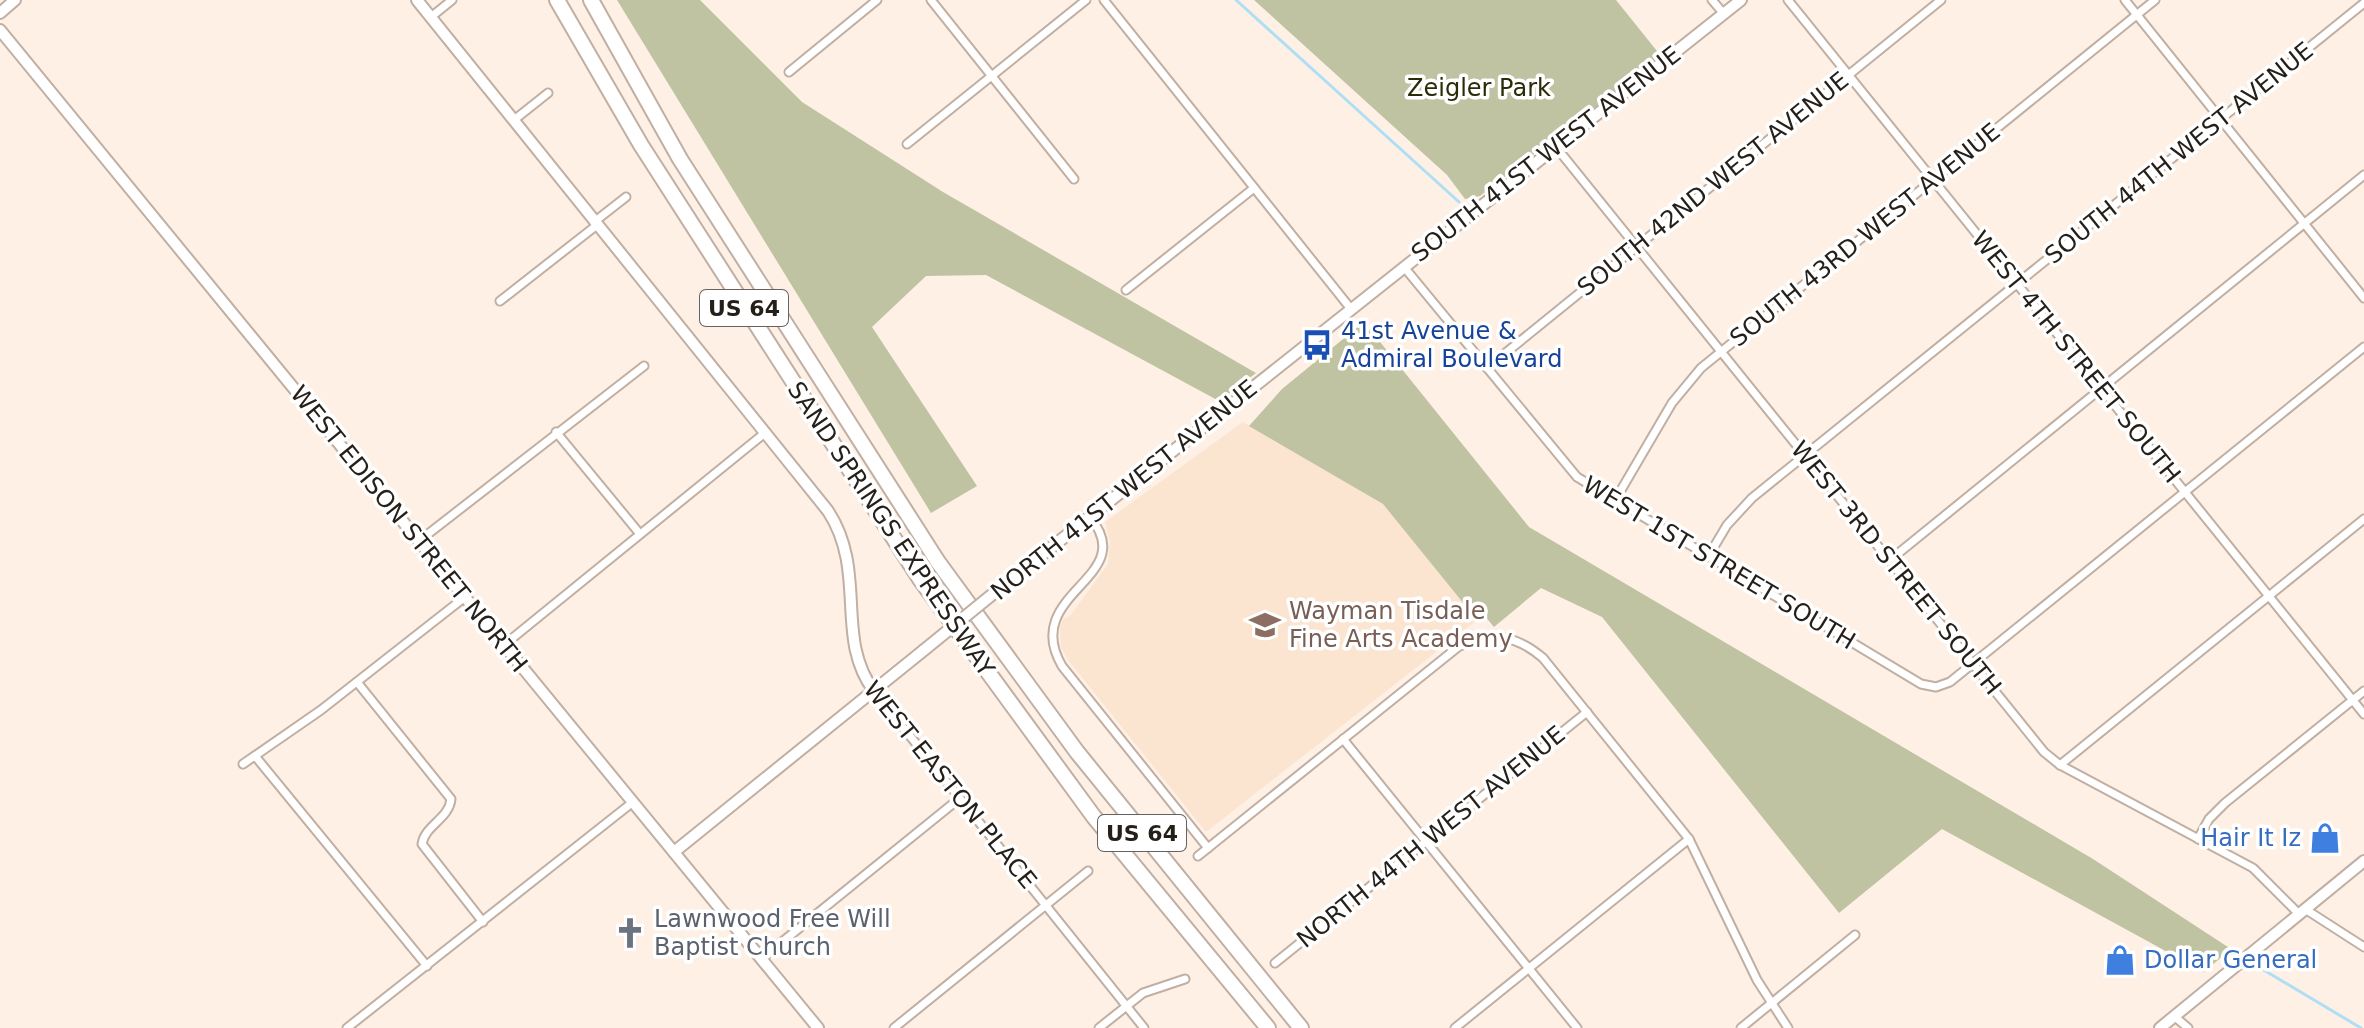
<svg xmlns="http://www.w3.org/2000/svg" width="2364" height="1028" font-family="'DejaVu Sans',sans-serif">
	<style>
		.built { fill: #fbe4d0 }
		.green { fill: #bfc3a2 }
		.lines { fill: none; stroke-linecap: round; stroke-linejoin: round }
		.stream { stroke: #aedff5; stroke-width: 3 }
		.street-casing { stroke: #c0afa2; stroke-width: 11 }
		.secondary-casing { stroke: #c0afa2; stroke-width: 14 }
		.highway-casing { stroke: #c0afa2; stroke-width: 18 }
		.street { stroke: #fff; stroke-width: 7 }
		.secondary { stroke: #fff; stroke-width: 10 }
		.highway { stroke: #fff; stroke-width: 14 }
		.secondary-bridge-casing { stroke: #c0afa2; stroke-width: 14; stroke-linecap: butt }
		.secondary-bridge { stroke: #fff; stroke-width: 10 }
		.labels { text-anchor: middle; stroke-width: 7; stroke-linejoin: round; paint-order: stroke }
		.shield { fill: #fff; stroke: #66625f; stroke-width: 2 }
		.shield-label { font-size: 22px; font-weight: bold; fill: #251f1a }
		.park-label { font-size: 24px; fill: #2a2c08; stroke: #fff }
		.street-label { font-size: 24px; fill: #251f1a; stroke: #fff }
		.transit-label { font-size: 24px; fill: #164399; stroke: #fff; text-anchor: start }
		.education-label { font-size: 24px; fill: #785e54; stroke: #fff; text-anchor: start }
		.shop-label { font-size: 24px; fill: #366cbe; stroke: #fff; text-anchor: end }
		.worship-label { font-size: 24px; fill: #5b616d; stroke: #fff; text-anchor: start }
	</style>
	<rect width="100%" height="100%" fill="#fef0e5"/>
	<!-- built -->
	<polygon class="built" points="1243,422 1383,504 1477,620 1206,832 1068,660 1061,647 1060,628 1063,619 1070,616 1108,564 1110,541 1105,522"/>
	<!-- green -->
	<g class="green">
		<polygon points="617,0 700,0 802,102 943,192 1256,373 1219,401 986,275 926,276 872,327 977,486 931,513"/>
		<polygon points="1254,0 1616,0 1661,56 1480,196 1465,199 1447,175"/>
		<polygon points="1364,322 1529,527 2093,859 2231,949 2204,972 1942,829 1839,913 1602,617 1541,588 1494,627 1484,615 1477,620 1383,504 1249,426 1282,389"/>
	</g>
	<g class="lines">
		<!-- stream -->
		<g class="stream">
			<polyline points="1236,0 1459,202"/>
			<polyline points="2262,969 2361,1028"/>
		</g>
		<defs>
			<g id="street">
				<polyline points="931,0 1074,179"/>
				<polyline points="1104,0 1351,309"/>
				<polyline points="1712,0 1724,14"/>
				<polyline points="1788,0 2364,714"/>
				<polyline points="2125,0 2364,298"/>
				<polyline points="431,17 452,0"/>
				<polyline points="789,72 877,0"/>
				<polyline points="514,120 548,93"/>
				<polyline points="907,144 1086,0"/>
				<polyline points="1556,147 2044,752 2060,765 2253,868 2299,914"/>
				<polyline points="594,222 626,197"/>
				<polyline points="1404,267 1577,477 1921,684 1936,687 1950,682 2364,347"/>
				<polyline points="1126,290 1254,188"/>
				<polyline points="500,301 597,225"/>
				<polyline points="1487,368 1941,0"/>
				<polyline points="556,432 640,534"/>
				<polyline points="1614,502 1672,403 1701,368 2155,0"/>
				<path d="M1089,516C1143,578 1019,592 1062,666L1208,848"/>
				<polyline points="419,541 644,366"/>
				<polyline points="1708,557 1727,525 1752,498 2364,3"/>
				<polyline points="1890,560 2364,175"/>
				<polyline points="504,645 766,432"/>
				<path d="M357,682L451,799C449,819 425,825 422,844L483,922"/>
				<polyline points="874,691 1144,1028"/>
				<polyline points="1343,739 1577,1028"/>
				<polyline points="255,756 427,966"/>
				<polyline points="243,764 321,710 465,597"/>
				<polyline points="2060,765 2364,519"/>
				<polyline points="2198,839 2209,819 2225,803 2364,691"/>
				<path d="M1198,856L1458,647C1489,630 1516,635 1543,658L1689,839L1757,980L1788,1028"/>
				<polyline points="2305,909 2364,947"/>
				<polyline points="761,959 960,798"/>
				<polyline points="1275,963 1587,712"/>
				<polyline points="2174,1016 2188,1028"/>
				<polyline points="347,1028 633,802"/>
				<polyline points="894,1028 1088,871"/>
				<polyline points="1099,1028 1143,993 1185,979"/>
				<polyline points="1455,1028 1689,839"/>
				<polyline points="1741,1028 1855,935"/>
			</g>
			<g id="secondary">
				<path d="M417,0L828,511C868,572 834,638 874,691"/>
				<polyline points="0,13 15,0"/>
				<polyline points="0,30 818,1028"/>
				<polyline points="999,589 1741,0"/>
				<polyline points="674,852 924,650"/>
				<polyline points="2160,1028 2364,861"/>
			</g>
			<g id="highway">
				<polyline points="557,0 641,145 920,579 1094,817 1268,1028"/>
				<polyline points="591,0 680,159 938,562 1077,752 1301,1028"/>
			</g>
		</defs>
		<!-- street casing -->
		<use href="#street" class="street-casing"/>
		<!-- secondary casing -->
		<use href="#secondary" class="secondary-casing"/>
		<!-- highway casing -->
		<use href="#highway" class="highway-casing"/>
		<!-- street -->
		<use href="#street" class="street"/>
		<!-- secondary -->
		<use href="#secondary" class="secondary"/>
		<!-- highway -->
		<use href="#highway" class="highway"/>
		<defs>
			<polyline id="secondary-bridge" points="924,650 999,589"/>
		</defs>
		<!-- secondary-bridge casing -->
		<use href="#secondary-bridge" class="secondary-bridge-casing"/>
		<!-- secondary-bridge -->
		<use href="#secondary-bridge" class="secondary-bridge"/>
	</g>
	<!-- icons -->
	<defs>
		<symbol id="bus-bare" viewBox="-9 -9 18 18"><path d="M-5-6H5V4H4V6H2V4H-2V6H-4V4H-5ZM-3.5-4V0h7V-4ZM-3.5 1.2v1.5H-2V1.2ZM2 1.2v1.5H3.5V1.2Z" fill="#1a4fb4" stroke="#fff" stroke-width="2.5" paint-order="stroke"/></symbol>
		<symbol id="school-bare" viewBox="-9 -9 18 18"><path d="M0-5L7-2L0 1L-7-2ZM-4 1L0 2.5L4 1V4Q0 6-4 4Z" fill="#8d6e63" stroke="#fff" stroke-width="2.5" paint-order="stroke"/></symbol>
		<symbol id="shop-bare" viewBox="-9 -9 18 18"><path d="M-5-2.5h2.3a2.7 3.5 0 0 1 5.4 0H5L5.5 6h-11ZM-1.5-2.5h3a1.5 2.3 0 0 0-3 0Z" fill="#3f7fe0" stroke="#fff" stroke-width="2.5" paint-order="stroke"/></symbol>
		<symbol id="church-bare" viewBox="-9 -9 18 18"><path d="M-1.2-6h2.4v3.5h3.3v2.4h-3.3V6h-2.4V-.1h-3.3v-2.4h3.3Z" fill="#6b7280" stroke="#fff" stroke-width="2.5" paint-order="stroke"/></symbol>
	</defs>
	<g fill-rule="evenodd">
		<use href="#bus-bare" x="1295" y="323" width="44" height="44"/>
		<use href="#school-bare" x="1243" y="603" width="44" height="44"/>
		<use href="#shop-bare" x="2303" y="816" width="44" height="44"/>
		<use href="#church-bare" x="608" y="911" width="44" height="44"/>
		<use href="#shop-bare" x="2098" y="938" width="44" height="44"/>
	</g>
	<g class="labels">
		<!-- shield labels -->
		<g class="shield">
			<rect x="700" y="290" width="88" height="36" rx="6"/>
			<rect x="1098" y="815" width="88" height="36" rx="6"/>
		</g>
		<g class="shield-label">
			<text x="744" y="316">US 64</text>
			<text x="1142" y="841">US 64</text>
		</g>
		<!-- park labels -->
		<g class="park-label">
			<text x="1479" y="96">Zeigler Park</text>
		</g>
		<!-- street labels -->
		<g class="street-label">
			<text transform="translate(2179 153) rotate(-39)" y="8">SOUTH 44TH WEST AVENUE</text>
			<text transform="translate(1546 154) rotate(-38)" y="8">SOUTH 41ST WEST AVENUE</text>
			<text transform="translate(1713 184) rotate(-39)" y="8">SOUTH 42ND WEST AVENUE</text>
			<text transform="translate(1865 235) rotate(-39)" y="8">SOUTH 43RD WEST AVENUE</text>
			<text transform="translate(2076 357) rotate(51)" y="8">WEST 4TH STREET SOUTH</text>
			<text transform="translate(1124 490) rotate(-39)" y="8">NORTH 41ST WEST AVENUE</text>
			<text transform="translate(409 529) rotate(51)" y="8">WEST EDISON STREET NORTH</text>
			<text transform="translate(891 529) rotate(56)" y="8">SAND SPRINGS EXPRESSWAY</text>
			<text transform="translate(1719 563) rotate(31)" y="8">WEST 1ST STREET SOUTH</text>
			<text transform="translate(1896 568) rotate(51)" y="8">WEST 3RD STREET SOUTH</text>
			<text transform="translate(950 785) rotate(51)" y="8">WEST EASTON PLACE</text>
			<text transform="translate(1431 837) rotate(-39)" y="8">NORTH 44TH WEST AVENUE</text>
		</g>
		<!-- transit labels -->
		<g class="transit-label">
			<text x="1341" y="339">41st Avenue &amp;<tspan x="1341" dy="28">Admiral Boulevard</tspan></text>
		</g>
		<!-- education labels -->
		<g class="education-label">
			<text x="1289" y="619">Wayman Tisdale<tspan x="1289" dy="28">Fine Arts Academy</tspan></text>
		</g>
		<!-- shop labels -->
		<g class="shop-label">
			<text x="2301" y="846">Hair It Iz</text>
			<text x="2144" y="968" text-anchor="start">Dollar General</text>
		</g>
		<!-- worship labels -->
		<g class="worship-label">
			<text x="654" y="927">Lawnwood Free Will<tspan x="654" dy="28">Baptist Church</tspan></text>
		</g>
	</g>
</svg>
